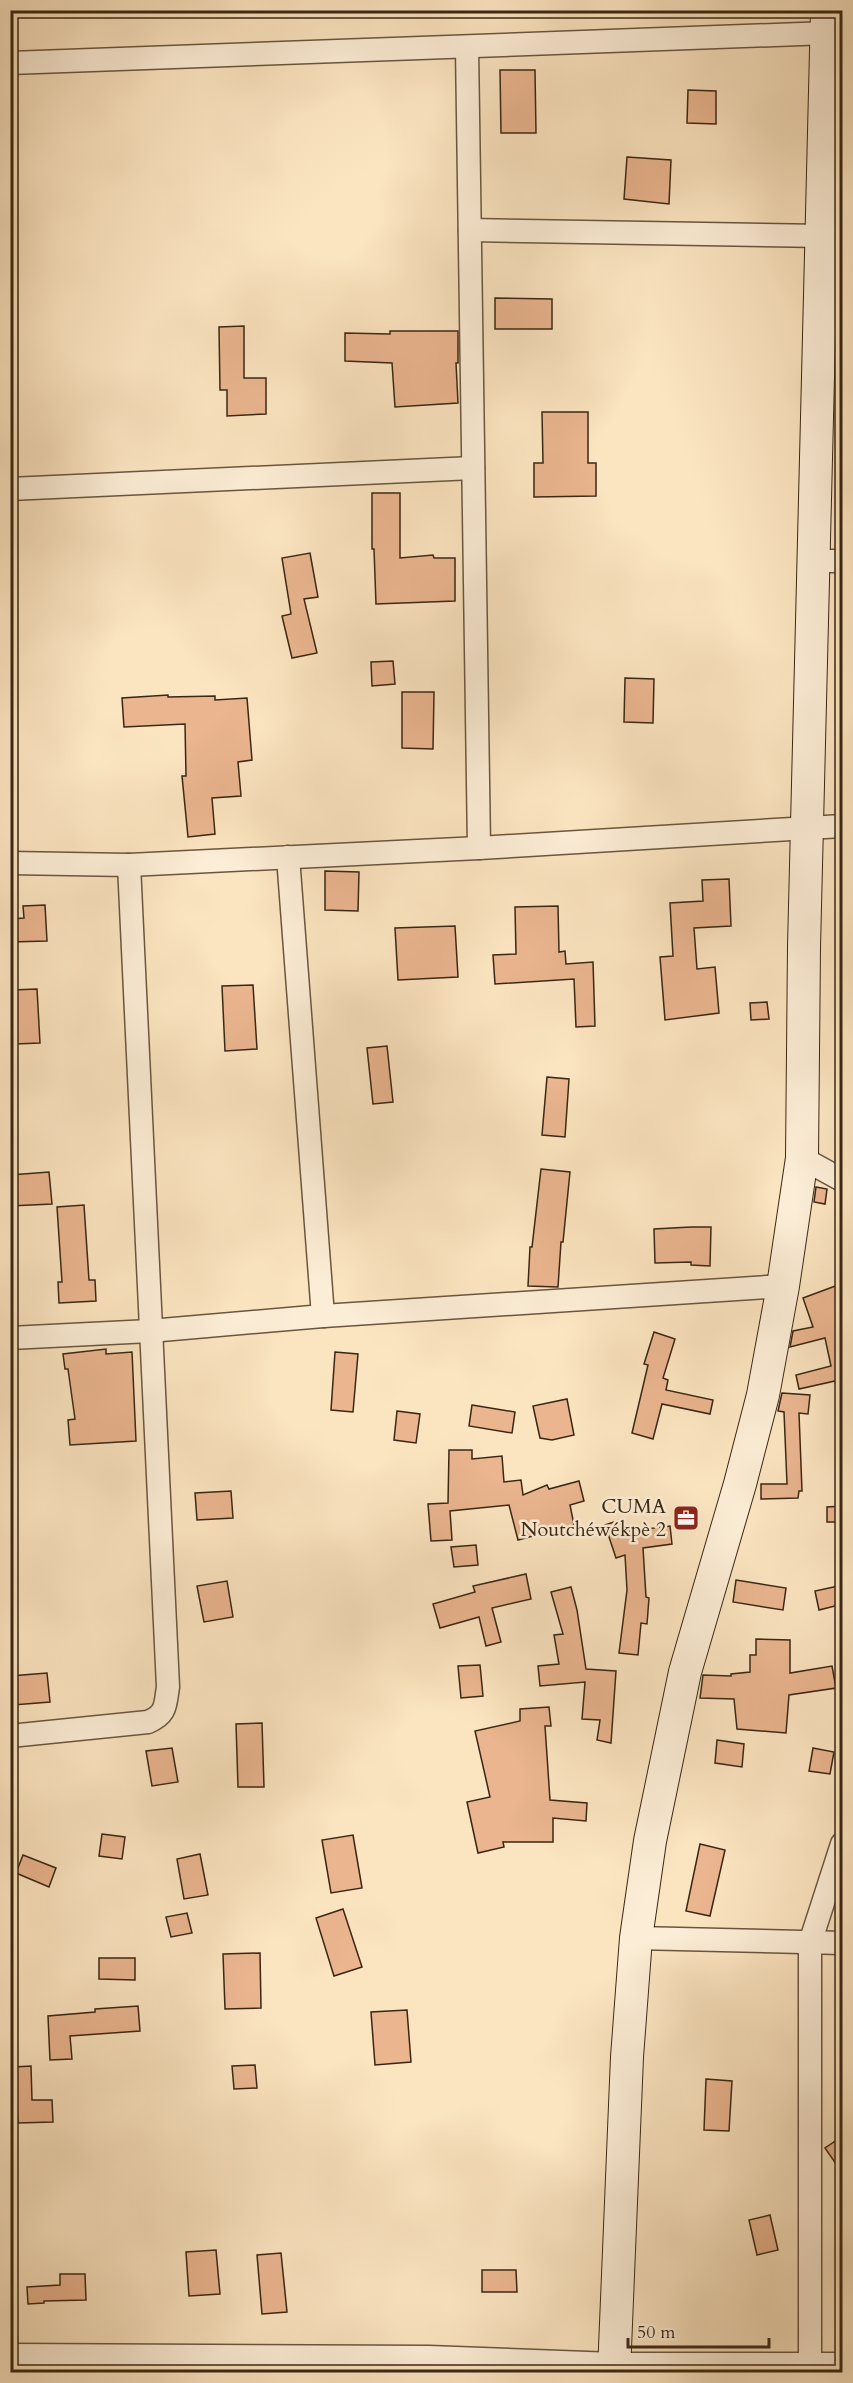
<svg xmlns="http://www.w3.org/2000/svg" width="853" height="2383" font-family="Cardo,serif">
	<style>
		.building { fill: #eab58f; stroke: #3a2713; stroke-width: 1.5 }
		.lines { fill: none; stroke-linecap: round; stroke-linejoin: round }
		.street-casing { stroke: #6a563e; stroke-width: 25 }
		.secondary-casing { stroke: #3a2713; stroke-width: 34 }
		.street { stroke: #fcedd6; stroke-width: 22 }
		.secondary { stroke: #fcedd6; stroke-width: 32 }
		.labels { text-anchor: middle; stroke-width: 5; stroke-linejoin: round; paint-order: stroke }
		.poi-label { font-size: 20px; fill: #3a2713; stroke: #fcedd6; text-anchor: end }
	</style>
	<rect width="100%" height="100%" fill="#fbe4c0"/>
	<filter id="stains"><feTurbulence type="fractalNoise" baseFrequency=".00333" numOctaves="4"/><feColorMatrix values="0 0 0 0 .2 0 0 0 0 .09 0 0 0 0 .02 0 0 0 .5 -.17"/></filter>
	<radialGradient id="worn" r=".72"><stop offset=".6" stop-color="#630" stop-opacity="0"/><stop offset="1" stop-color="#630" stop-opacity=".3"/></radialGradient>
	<!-- building -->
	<g class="building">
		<polygon points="500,70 535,70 536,133 501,133"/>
		<polygon points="688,90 716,91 716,124 687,123"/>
		<polygon points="627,157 671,160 669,204 624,199"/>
		<polygon points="495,298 552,299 552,329 495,329"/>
		<polygon points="244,326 244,378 266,378 266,414 227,416 227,390 220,390 219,327"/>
		<polygon points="390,331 458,331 458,363 456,363 458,403 395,407 392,363 345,361 345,333 390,334"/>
		<polygon points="542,412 588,412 588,463 596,463 596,496 534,497 534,463 543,463"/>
		<polygon points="372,493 400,493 400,558 433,555 434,558 455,558 455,601 376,604 374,549 372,549"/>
		<polygon points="310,553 318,597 304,599 317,653 292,658 282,616 291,614 282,558"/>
		<polygon points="393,661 395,684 372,686 371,662"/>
		<polygon points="625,678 654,679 653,723 624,722"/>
		<polygon points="402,692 434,692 433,749 402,748"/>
		<polygon points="168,695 168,697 215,696 215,700 247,698 252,760 238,762 241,796 212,798 215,834 188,837 182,776 186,776 185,724 124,727 122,698"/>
		<polygon points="325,871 359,872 358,911 325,910"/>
		<polygon points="729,879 731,926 694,928 697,969 715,967 719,1013 665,1020 660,957 673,956 670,903 703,901 702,880"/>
		<polygon points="45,905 47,941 10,942 10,919 24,918 23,906"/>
		<polygon points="558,906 559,952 565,951 566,964 593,962 595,1026 576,1027 574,979 495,984 493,955 516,954 515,907"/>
		<polygon points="455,926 458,977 398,980 395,928"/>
		<polygon points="253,985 257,1049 225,1051 222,986"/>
		<polygon points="37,989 40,1043 15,1044 12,990"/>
		<polygon points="767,1002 769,1019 751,1020 750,1003"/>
		<polygon points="387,1046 393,1102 373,1104 367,1048"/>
		<polygon points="547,1077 569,1079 565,1137 542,1135"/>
		<polygon points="541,1169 570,1172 563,1242 561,1242 558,1287 528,1286 530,1247 532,1247"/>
		<polygon points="49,1172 52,1204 10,1206 10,1175"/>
		<polygon points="816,1187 827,1189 825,1204 814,1202"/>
		<polygon points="84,1205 89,1280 95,1280 96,1301 59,1303 58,1282 62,1282 57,1207"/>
		<polygon points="691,1227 711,1227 710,1266 691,1265 691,1262 655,1263 654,1229"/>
		<polygon points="838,1285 843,1297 843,1306 837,1308 843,1330 843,1388 837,1389 835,1381 799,1389 796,1375 831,1366 825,1338 790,1347 793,1331 813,1327 803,1298"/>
		<polygon points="654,1332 675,1339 663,1378 668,1380 666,1390 713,1400 710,1414 662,1404 653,1439 632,1433 648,1365 644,1364"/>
		<polygon points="106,1349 106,1354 132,1352 136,1441 70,1445 68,1420 75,1419 68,1369 65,1369 63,1354"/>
		<polygon points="335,1352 358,1354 353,1412 331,1410"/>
		<polygon points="782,1393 810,1395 808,1414 799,1413 802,1491 799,1491 798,1498 761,1499 761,1484 787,1484 784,1412 778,1411"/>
		<polygon points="567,1399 574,1435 552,1440 540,1438 533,1406"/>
		<polygon points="472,1405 515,1412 512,1433 469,1426"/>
		<polygon points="397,1411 420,1414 416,1443 394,1440"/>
		<polygon points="449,1450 472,1450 472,1459 502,1456 504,1482 521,1480 523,1495 547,1485 549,1489 579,1481 584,1501 570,1505 574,1525 518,1540 509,1505 450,1511 452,1540 431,1541 428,1504 448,1503"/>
		<polygon points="231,1491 233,1518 197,1520 195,1493"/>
		<polygon points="843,1506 843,1522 827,1522 827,1507"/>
		<polygon points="620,1520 623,1532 670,1526 672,1544 643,1548 646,1597 649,1598 647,1624 641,1623 638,1655 619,1653 627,1590 625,1555 616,1558 605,1525"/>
		<polygon points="476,1545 478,1565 454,1567 451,1547"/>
		<polygon points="526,1574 531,1599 492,1608 501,1642 486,1646 479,1617 440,1628 433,1604 475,1592 473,1586"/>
		<polygon points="736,1580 786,1588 783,1610 733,1602"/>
		<polygon points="227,1581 233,1617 204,1622 197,1586"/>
		<polygon points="843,1585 843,1604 819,1610 815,1591"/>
		<polygon points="571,1587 577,1610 586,1669 616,1671 611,1743 597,1740 600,1720 582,1719 585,1682 540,1686 538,1666 559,1664 554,1635 563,1634 551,1592"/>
		<polygon points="756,1639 790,1640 790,1673 832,1666 836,1688 789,1695 786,1733 737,1729 734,1699 700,1698 703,1675 731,1676 731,1674 750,1672 750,1655 756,1655"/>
		<polygon points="480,1665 483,1696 461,1698 458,1666"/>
		<polygon points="47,1673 50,1702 13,1705 10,1676"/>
		<polygon points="549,1707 551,1726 545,1726 550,1800 587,1803 586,1821 553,1818 553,1842 503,1842 504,1847 478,1853 467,1802 490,1797 475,1731 520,1721 520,1709"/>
		<polygon points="262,1723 264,1787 238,1787 236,1724"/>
		<polygon points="717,1740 744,1744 742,1767 715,1763"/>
		<polygon points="172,1748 178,1782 152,1786 146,1751"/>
		<polygon points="813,1748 834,1752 830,1774 809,1771"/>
		<polygon points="102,1834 125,1837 122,1859 99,1856"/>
		<polygon points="353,1835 362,1888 331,1893 322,1840"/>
		<polygon points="700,1844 725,1850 710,1916 686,1911"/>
		<polygon points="200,1854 208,1895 184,1899 177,1859"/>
		<polygon points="23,1855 56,1868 49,1887 16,1873"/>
		<polygon points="343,1909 362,1967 334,1976 316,1918"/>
		<polygon points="187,1913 192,1933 171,1937 166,1917"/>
		<polygon points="260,1953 261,2008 225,2009 223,1954"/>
		<polygon points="99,1958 135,1958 135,1980 99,1979"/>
		<polygon points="138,2006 140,2031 70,2036 72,2059 50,2060 48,2016 95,2012 95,2009"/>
		<polygon points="407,2010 411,2062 375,2065 371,2012"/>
		<polygon points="255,2065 257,2088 234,2089 232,2066"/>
		<polygon points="31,2066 32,2100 52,2100 53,2122 18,2123 14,2067"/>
		<polygon points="706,2079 732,2081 729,2131 704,2130"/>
		<polygon points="843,2136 843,2174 825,2148"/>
		<polygon points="770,2215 778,2250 757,2255 749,2220"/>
		<polygon points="216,2250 220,2294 189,2296 186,2252"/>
		<polygon points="281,2253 287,2312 262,2314 257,2255"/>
		<polygon points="482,2270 516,2270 517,2292 482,2292"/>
		<polygon points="60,2274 85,2274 86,2300 44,2301 44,2303 28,2304 27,2287 60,2285"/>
	</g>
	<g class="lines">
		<defs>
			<g id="street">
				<polyline points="467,48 479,848"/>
				<polyline points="10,63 828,33"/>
				<polyline points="470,230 823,236"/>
				<polyline points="822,273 842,271"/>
				<polyline points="10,489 473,468"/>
				<polyline points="815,561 842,561"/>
				<polyline points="288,857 323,1316"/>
				<polyline points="10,863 129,865 479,848 842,826"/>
				<polyline points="802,1158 842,1180"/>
				<polyline points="10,1338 150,1331 323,1316 783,1286"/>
				<path d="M10,1736L148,1722C167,1714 165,1705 168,1687L129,865"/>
				<polyline points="636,1938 842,1943"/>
				<polyline points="10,2355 429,2357 614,2364 842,2364"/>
				<polyline points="810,2364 810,1943 842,1844"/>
			</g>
			<polyline id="secondary" points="614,2372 627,2057 636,1938 650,1841 685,1672 740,1484 763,1395 783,1286 802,1158 804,947 827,10"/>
		</defs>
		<!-- street casing -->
		<use href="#street" class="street-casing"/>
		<!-- secondary casing -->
		<use href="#secondary" class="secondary-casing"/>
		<!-- street -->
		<use href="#street" class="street"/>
		<!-- secondary -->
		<use href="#secondary" class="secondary"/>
	</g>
	<!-- icons -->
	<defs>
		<symbol id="office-square" viewBox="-11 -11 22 22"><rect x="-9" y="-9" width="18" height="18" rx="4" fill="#8f2418" stroke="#fcedd6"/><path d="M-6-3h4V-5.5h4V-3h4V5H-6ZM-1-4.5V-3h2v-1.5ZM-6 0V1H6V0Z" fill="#fff"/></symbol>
	</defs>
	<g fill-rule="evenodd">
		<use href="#office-square" x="671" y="1503" width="30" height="30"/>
	</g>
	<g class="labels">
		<!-- poi labels -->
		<g class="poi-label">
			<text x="666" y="1513">CUMA<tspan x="666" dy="23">Noutchéwékpè 2</tspan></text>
		</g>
	</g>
	<!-- margin -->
	<rect width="853" height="2383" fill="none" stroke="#fbe4c0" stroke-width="36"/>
	<rect x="12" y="12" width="829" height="2359" fill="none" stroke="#3a2713" stroke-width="3"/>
	<rect x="18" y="18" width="817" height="2347" fill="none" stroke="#3a2713" stroke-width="1.5"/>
	<!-- scale -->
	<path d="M628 2338v9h141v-9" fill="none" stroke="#3a2713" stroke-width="3"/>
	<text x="637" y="2338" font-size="18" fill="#3a2713" stroke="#fcedd6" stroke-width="4.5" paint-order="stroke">50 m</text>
	<rect width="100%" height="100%" filter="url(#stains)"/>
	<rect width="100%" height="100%" fill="url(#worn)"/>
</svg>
